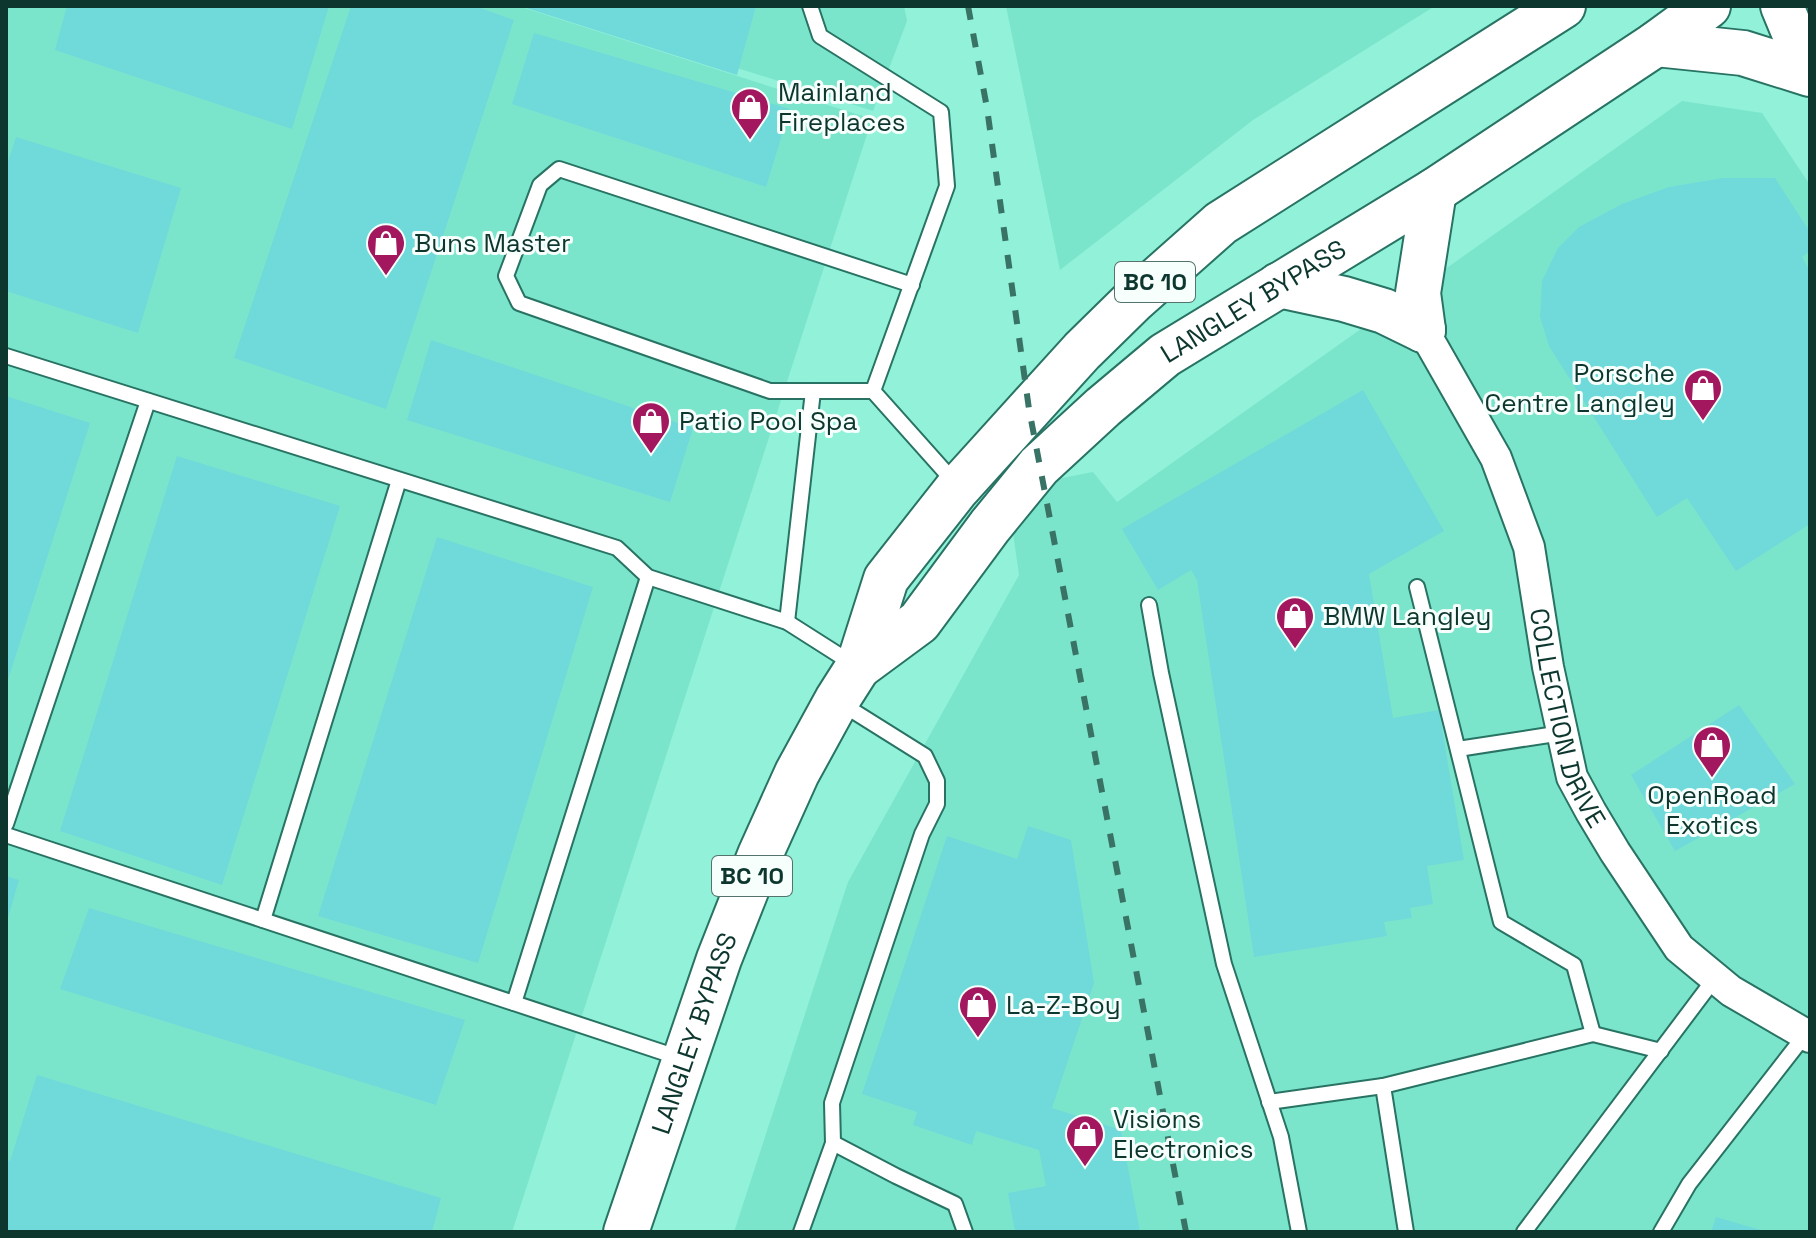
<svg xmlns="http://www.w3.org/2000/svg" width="1816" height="1238" font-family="'Space Grotesk',sans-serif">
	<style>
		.built { fill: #7be5cc }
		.building { fill: #70d9da }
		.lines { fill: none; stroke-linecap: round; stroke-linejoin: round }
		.lane-casing { stroke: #287363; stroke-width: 18 }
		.street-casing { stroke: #287363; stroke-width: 34 }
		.secondary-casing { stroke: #287363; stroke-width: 46 }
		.highway-casing { stroke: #287363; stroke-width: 48 }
		.lane { stroke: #fff; stroke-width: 14 }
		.street { stroke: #fff; stroke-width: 30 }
		.secondary { stroke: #fff; stroke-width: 42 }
		.highway { stroke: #fff; stroke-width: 44 }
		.rail { stroke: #387365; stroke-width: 6; stroke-dasharray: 14 14; stroke-linecap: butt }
		.labels { text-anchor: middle; stroke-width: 6; stroke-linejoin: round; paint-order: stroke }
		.shield { fill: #f6fffc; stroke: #53736c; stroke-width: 2 }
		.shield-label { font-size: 24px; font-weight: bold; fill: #0d372e }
		.poi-label { font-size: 26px; fill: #0d372e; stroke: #f6fffc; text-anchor: start }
		.street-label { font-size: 26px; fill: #0d372e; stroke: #f6fffc }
	</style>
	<rect width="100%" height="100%" fill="#91f1d9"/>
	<!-- built -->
	<g class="built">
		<polygon points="6,6 518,6 872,119 512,1232 6,1232"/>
		<polygon points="542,6 904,6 907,21 873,111"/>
		<polygon points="1006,6 1435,6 1253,120 1060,270"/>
		<polygon points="1682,101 1762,113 1810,185 1810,1232 734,1232 848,882 1019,575 1013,533 1057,479 1093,472 1117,502"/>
	</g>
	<!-- building -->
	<g class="building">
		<polygon points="67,6 329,6 292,129 55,50"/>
		<polygon points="351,6 474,6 514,20 386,409 234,358"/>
		<polygon points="520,6 756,6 737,75"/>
		<polygon points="534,33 790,109 766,187 512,104"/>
		<polygon points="16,137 181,188 138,333 6,291 6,168"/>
		<polygon points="1723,178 1775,178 1810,232 1810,251 1802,257 1810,271 1810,524 1736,571 1687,498 1657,517 1549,346 1540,317 1542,281 1558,248 1579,227 1622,204 1669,187"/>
		<polygon points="431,340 693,428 670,502 407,420"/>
		<polygon points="1363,390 1444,531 1369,574 1393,718 1439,710 1464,860 1427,866 1433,904 1410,908 1412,918 1384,922 1387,936 1254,957 1197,580 1191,570 1158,590 1122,529"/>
		<polygon points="6,396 90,423 7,683 6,683"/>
		<polygon points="177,456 340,506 222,885 60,831"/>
		<polygon points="437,537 593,587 478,963 318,916"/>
		<polygon points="1739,705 1795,784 1675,851 1631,775"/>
		<polygon points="1028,826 1071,840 1094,983 1052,1108 1121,1130 1140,1232 1015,1232 1008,1193 1046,1186 1039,1150 976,1131 972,1145 913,1125 917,1112 862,1094 947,836 1017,859"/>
		<polygon points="6,876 19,880 7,921 6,921"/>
		<polygon points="89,908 465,1020 436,1105 60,989"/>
		<polygon points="37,1075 441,1198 432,1232 6,1232 6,1159 10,1161"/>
		<polygon points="1716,1217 1764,1231 1764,1232 1711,1232"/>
	</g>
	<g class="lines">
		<defs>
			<g id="lane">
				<polyline points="810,6 820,36 941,112 947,186 873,391 956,484"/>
				<polyline points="6,356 617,548 648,577 787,622 853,664"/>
				<polyline points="873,391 770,391 519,303 506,276 540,185 559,169 912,285"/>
				<polyline points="1417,587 1501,922 1574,965 1593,1034"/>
				<polyline points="1149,605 1161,673 1224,964 1281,1137 1299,1232"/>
				<polyline points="787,622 813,391"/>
				<polyline points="842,704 925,756 937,781 937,804 922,834 832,1103 833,1143 896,1176 955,1204 965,1232"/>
				<polyline points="1458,749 1562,733"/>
				<polyline points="6,824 148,401"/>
				<polyline points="6,835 680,1058"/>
				<polyline points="263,920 399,480"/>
				<polyline points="514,1003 648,577"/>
				<polyline points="1269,1102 1383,1086"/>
				<polyline points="801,1232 833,1143"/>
				<polyline points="1406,1232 1383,1086 1593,1034 1661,1051"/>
				<polyline points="1524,1232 1715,978"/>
				<polyline points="1661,1232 1689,1184 1805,1035"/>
			</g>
			<g id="street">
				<path id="s1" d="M1423,330L1496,458L1529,547L1548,667L1572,777L1591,812L1615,852L1679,948L1731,991L1810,1037"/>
			</g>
			<polyline id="secondary" points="1782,6 1810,74"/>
			<g id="highway">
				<polyline points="1656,44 1743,53 1810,74"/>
				<polyline points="1279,285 1344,299 1384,311 1423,330"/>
				<polyline points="1423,330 1418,293 1434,191"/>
				<path id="s2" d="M858,667L919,622L990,526L1039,466L1103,407L1165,355L1434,191L1656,44L1708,6"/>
				<path id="s3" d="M626,1232L719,959L760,855L797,773L837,700L858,667L886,579L956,490L1082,351L1133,301L1221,223L1563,6"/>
			</g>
		</defs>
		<!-- lane casing -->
		<use href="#lane" class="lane-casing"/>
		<!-- street casing -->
		<use href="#street" class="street-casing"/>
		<!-- secondary casing -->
		<use href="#secondary" class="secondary-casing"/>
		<!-- highway casing -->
		<use href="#highway" class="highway-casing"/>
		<!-- lane -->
		<use href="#lane" class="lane"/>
		<!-- street -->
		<use href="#street" class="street"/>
		<!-- secondary -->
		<use href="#secondary" class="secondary"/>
		<!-- highway -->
		<use href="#highway" class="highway"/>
		<!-- rail -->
		<polyline class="rail" points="968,6 987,108 1029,409 1186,1232"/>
	</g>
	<!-- icons -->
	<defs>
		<symbol id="shop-pin" viewBox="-11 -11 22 30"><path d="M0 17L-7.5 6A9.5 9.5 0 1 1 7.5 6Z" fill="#a3175f" stroke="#f6fffc"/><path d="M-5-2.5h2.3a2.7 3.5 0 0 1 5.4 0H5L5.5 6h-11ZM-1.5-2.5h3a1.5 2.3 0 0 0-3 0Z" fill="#fff"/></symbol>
	</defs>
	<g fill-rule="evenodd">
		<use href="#shop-pin" x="728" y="85" width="44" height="60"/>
		<use href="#shop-pin" x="364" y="221" width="44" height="60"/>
		<use href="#shop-pin" x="1681" y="366" width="44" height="60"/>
		<use href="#shop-pin" x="629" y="399" width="44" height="60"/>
		<use href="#shop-pin" x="1273" y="594" width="44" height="60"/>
		<use href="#shop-pin" x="1690" y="723" width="44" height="60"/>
		<use href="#shop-pin" x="956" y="983" width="44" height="60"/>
		<use href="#shop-pin" x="1063" y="1112" width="44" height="60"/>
	</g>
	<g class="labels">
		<!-- shield labels -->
		<g class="shield">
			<rect x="1115" y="262" width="80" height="40" rx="6"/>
			<rect x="712" y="856" width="80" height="40" rx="6"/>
		</g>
		<g class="shield-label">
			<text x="1155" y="290">BC 10</text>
			<text x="752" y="884">BC 10</text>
		</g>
		<!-- poi labels -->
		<g class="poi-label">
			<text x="778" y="101">Mainland<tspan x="778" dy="30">Fireplaces</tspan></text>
			<text x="414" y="252">Buns Master</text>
			<text x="1675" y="382" text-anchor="end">Porsche<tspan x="1675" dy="30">Centre Langley</tspan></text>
			<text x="679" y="430">Patio Pool Spa</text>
			<text x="1323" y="625">BMW Langley</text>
			<text x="1712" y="804" text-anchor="middle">OpenRoad<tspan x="1712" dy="30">Exotics</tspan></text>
			<text x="1006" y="1014">La-Z-Boy</text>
			<text x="1113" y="1128">Visions<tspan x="1113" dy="30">Electronics</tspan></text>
		</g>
		<!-- street labels -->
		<g class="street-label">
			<text dy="9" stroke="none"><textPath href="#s2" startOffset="544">LANGLEY BYPASS</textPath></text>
			<text dy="9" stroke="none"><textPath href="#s1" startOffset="418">COLLECTION DRIVE</textPath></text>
			<text dy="9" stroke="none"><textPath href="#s3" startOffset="210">LANGLEY BYPASS</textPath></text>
		</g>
	</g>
	<!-- border -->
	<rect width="1816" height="1238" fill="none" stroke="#0d372e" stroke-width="16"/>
</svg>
